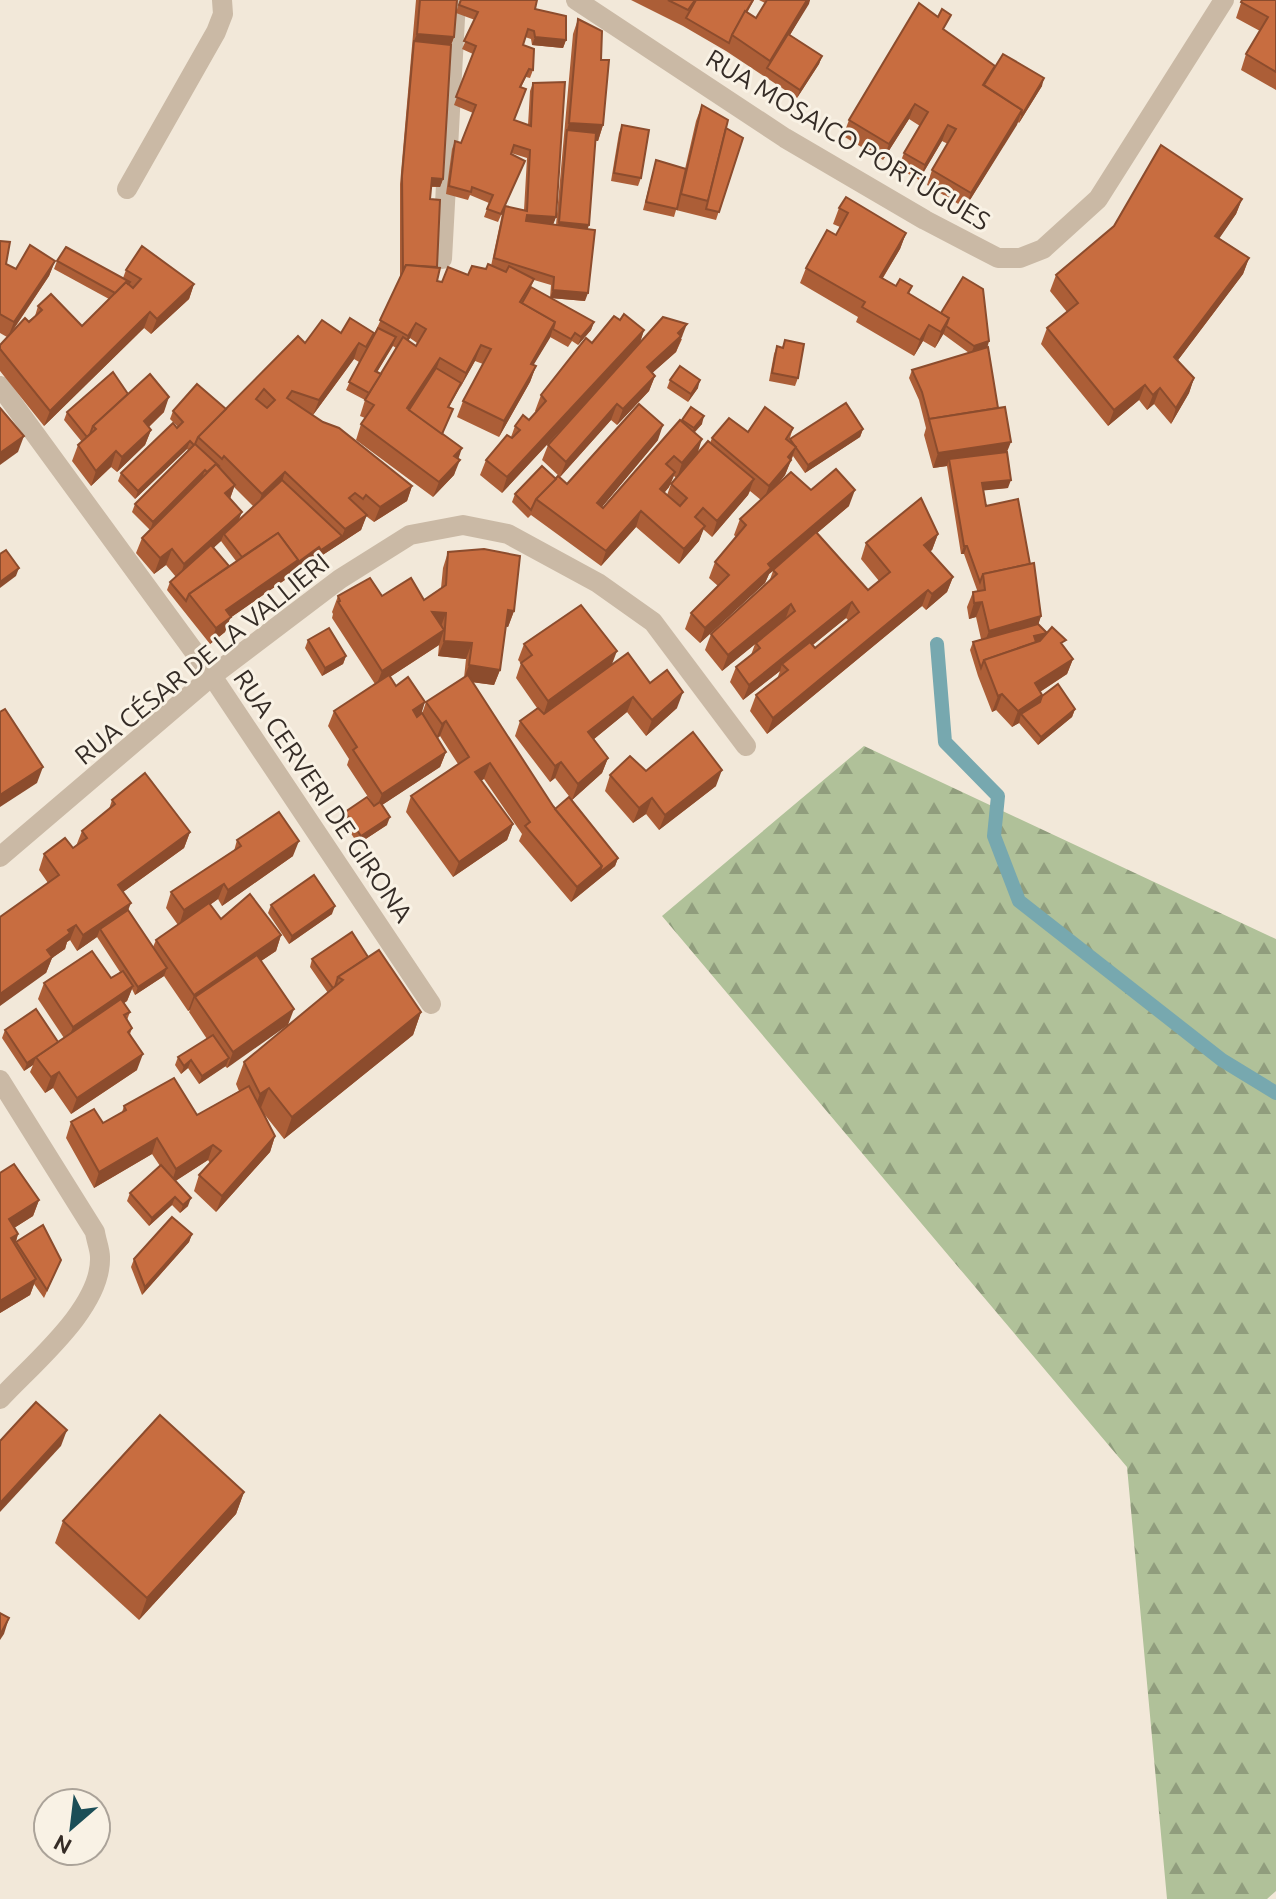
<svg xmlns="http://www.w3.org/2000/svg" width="1276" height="1899" font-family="Ubuntu,sans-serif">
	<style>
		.forest { fill: url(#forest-firs) }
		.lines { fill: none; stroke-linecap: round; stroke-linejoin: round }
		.stream { stroke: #77a8af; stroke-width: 14 }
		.service { stroke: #cab9a5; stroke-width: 20 }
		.minor { stroke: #cab9a5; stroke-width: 20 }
		.wall { fill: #ac5e37; fill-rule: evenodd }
		.shaded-wall { fill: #8c4c2d }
		.building { fill: #c86d40; stroke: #8c4c2d; stroke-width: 2; fill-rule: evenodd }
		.labels { text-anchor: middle; stroke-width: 6; stroke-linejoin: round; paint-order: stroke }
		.street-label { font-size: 26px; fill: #352c26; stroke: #f9f2e5 }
	</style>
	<defs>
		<pattern id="forest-firs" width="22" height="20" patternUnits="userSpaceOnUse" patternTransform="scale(2)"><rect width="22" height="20" fill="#b0c199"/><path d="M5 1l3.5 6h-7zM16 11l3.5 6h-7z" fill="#909d7d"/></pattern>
	</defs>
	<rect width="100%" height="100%" fill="#f2e8d9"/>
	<!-- forest -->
	<polygon class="forest" points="864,746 1276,939 1276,1891 1267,1899 1167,1899 1127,1467 662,916"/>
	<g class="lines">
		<!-- stream -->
		<polyline class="stream" points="937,644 945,742 998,796 994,836 1019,901 1222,1060 1276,1093"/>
		<!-- service -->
		<polyline class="service" points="442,259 456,0"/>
		<!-- minor -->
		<g class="minor">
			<polyline points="576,0 785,138 925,220 998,258 1020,258 1043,249 1098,199 1224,0"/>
			<polyline points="127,189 216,32 223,14 222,0"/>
			<polyline points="0,386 212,676 431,1004"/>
			<polyline points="0,857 212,676 340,579 410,535 463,525 508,534 598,583 653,622 746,746"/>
			<path d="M0,1080L95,1232C96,1240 100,1249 100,1257C102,1308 32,1364 0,1399"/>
		</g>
	</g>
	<!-- wall -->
	<g class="wall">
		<path d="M416,0H457L454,37L451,45L443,179L440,187H431L430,199L437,281L442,282L486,269L506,272L491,266L502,214L505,206L524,210L527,158L511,153V154L525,161L498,222L484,217L489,203L470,195L468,200L446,194L452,149L455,141L461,143L473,113L454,105L473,54L462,49L475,20L456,13L460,0L535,9L566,40L563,48L532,45L531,39L525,37L523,45L533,70L530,78L526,77L521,87L514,120L528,125L530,91L533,83L556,217L553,224L556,225L573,34L578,19L601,60L603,125L598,141L595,140L588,229L585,301L551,298L594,322L591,330L578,345L572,341L568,347L550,337L533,365L536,366L530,382L499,437L457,417L463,401L483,364L475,361L449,407L443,434L458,459L454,475L433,497L356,440L361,424L365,418L360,416L365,400L346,390L359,362L354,359L313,415L412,486L407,501L374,522L366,516L361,530L318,558L316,555L294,571L292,575L230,618L225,632L210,644L167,590L170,582L176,577L166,565L154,574L136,553L142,538L150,530L132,512L135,504L188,450L187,449L135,499L118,481L121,473L178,427L170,419L173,411L226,409L305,343L341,333L371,341L400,278V184ZM534,280L551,285L550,298L531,287ZM410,338L417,343L416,346L408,341ZM393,346L396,348L381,374L377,372ZM234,487L253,506L239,519L230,499ZM221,541L236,561L229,566L213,548Z"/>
		<polygon points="631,0 754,0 747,13 756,18 765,3 759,0 810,0 790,35 822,56 819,64 797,98 726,51 683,26"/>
		<polygon points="1242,0 1276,0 1276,90 1241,70 1246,54 1260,31 1236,18"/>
		<polygon points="945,31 995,66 1042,86 1019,123 1018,122 965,208 927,185 932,170 948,144 942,141 919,180 898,168 904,153 920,126 909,119 883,160 843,136 849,120"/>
		<polygon points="702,105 726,128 743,138 716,220 676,210 674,217 643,210 656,160 685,169 696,121"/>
		<polygon points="622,125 641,178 638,186 611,181 619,133"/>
		<polygon points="1242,199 1236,214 1219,238 1249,258 1243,274 1178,360 1194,378 1189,393 1171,424 1154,404 1147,410 1139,400 1108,426 1041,344 1047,328 1067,312 1050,291 1056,275"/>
		<polygon points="839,208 906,233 900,249 883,278 896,286 912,286 909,294 987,348 1007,453 1008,488 983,490 986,506 1041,616 1038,624 1064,647 1073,659 1067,674 1040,692 1042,695 1075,709 1072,717 1038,745 1019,723 1012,727 996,710 992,712 978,676 970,650 973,642 981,639 976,617 969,619 967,607 973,592 977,591 977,590 964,554 961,554 947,466 933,468 924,435 926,428 919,400 909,378 912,370 969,353 943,334 935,348 923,341 914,356 856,322 858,317 800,283 806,268 836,235 840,227 833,224"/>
		<polygon points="0,241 6,264 16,269 55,261 49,276 12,332 35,316 38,306 82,326 109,299 54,269 57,261 123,278 126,270 194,284 189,299 151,334 144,328 44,426 0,371 0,345 7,337 0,333"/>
		<polygon points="620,320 644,330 640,342 682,339 676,352 652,373 655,376 649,391 617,425 611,420 560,477 542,460 548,445 583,406 502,493 480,475 486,460 511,437 515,426 529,420 536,412 535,411 541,395 592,343"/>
		<polygon points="785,340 798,378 795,386 769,381 774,354 777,346 782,348"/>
		<polygon points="670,380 698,388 688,402 667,388"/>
		<polygon points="128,394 164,412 149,427 151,430 145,445 117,472 111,467 91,486 72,461 78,445 82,442 64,420 67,412"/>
		<path d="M682,420L702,424L695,432L697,453L710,443L712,438L748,432L793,428L789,441L790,439L863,429L860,437L805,473L793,456L785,475L777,485L811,490L849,506L817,533L868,590L879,581L861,559L866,543L938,534L932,550L930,551L953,577L947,592L926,610L922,606L767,734L750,711L756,695L777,679L780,671L743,700L730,682L736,667L751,655L755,644L722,671L705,650L711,634L769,582L773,571L769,574L765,583L700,643L685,629L691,613L718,586L709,578L715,562L736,537L734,535L740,519L761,500L750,491L748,495L712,537L703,529L699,541L679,564L636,527L601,566L531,515L528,518L512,502L515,494L556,479L567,484L658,440L602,507L603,508ZM674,476L676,478L671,484L667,495L664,493L669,487ZM846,618L849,621L815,648L813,645Z"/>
		<path d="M448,552L514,611L508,627L506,626L500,670L494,685L472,682L555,809L618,858L615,866L571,902L519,841L522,834L484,779L481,780L513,824L507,840L453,877L406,812L411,796L458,764L440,736L438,738L446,752L440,767L382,805L387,825L358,844L342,820L345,812L374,806L347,765L349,759L328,726L334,711L375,684L332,618L333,614L332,612L338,596H382L424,600L441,588L443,568ZM439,645L438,656L466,659L464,678L426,702L422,714L396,686L390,677Z"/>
		<polygon points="308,640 346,656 343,664 322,676 305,648"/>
		<polygon points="524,644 612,665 650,683 677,708 646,736 627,712 594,739 608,758 602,773 572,800 555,778 550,782 515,736 520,721 537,708 516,678 521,663 518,660"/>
		<polygon points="646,771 716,786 659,830 646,814 633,823 605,791 610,775"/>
		<polygon points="112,800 190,832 184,848 123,892 128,910 153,947 156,940 178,925 166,908 171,892 234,851 237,840 293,856 222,906 218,899 210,905 221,919 281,935 276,951 261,961 294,1009 227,1068 225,1066 199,1084 188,1068 181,1074 175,1065 178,1057 207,1039 189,1012 190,1010 188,1011 164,976 135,995 132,989 127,1001 124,1003 130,1012 127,1020 132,1028 130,1034 137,1070 71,1114 53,1088 45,1093 30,1072 33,1065 24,1071 2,1038 5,1030 58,1042 64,1038 38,999 44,983 111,978 120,972 97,937 77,951 70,940 67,942 65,949 52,958 46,973 48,883 39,870 44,854 73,848 76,846 82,831 109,809"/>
		<polygon points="271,905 332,914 289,944 268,913"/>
		<polygon points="368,957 421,1012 413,1035 284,1139 265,1115 275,1136 270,1152 216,1212 194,1191 199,1175 210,1163 208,1160 175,1181 188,1206 180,1213 172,1205 149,1226 127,1201 130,1193 160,1166 152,1154 94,1188 66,1138 71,1122 103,1123 122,1112 124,1106 197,1115 239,1091 236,1084 244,1062 328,993 310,967 312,959"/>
		<polygon points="0,1173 39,1200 33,1216 14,1228 18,1234 16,1242 61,1260 44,1298 34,1284 30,1295 0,1313"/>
		<polygon points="192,1234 189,1242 142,1295 131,1267 134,1259"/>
		<polygon points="244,1492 236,1514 139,1620 55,1543 63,1521"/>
	</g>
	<!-- shaded-wall -->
	<g class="shaded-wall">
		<polygon points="807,0 810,0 809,4 769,69 767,68 764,76 770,61"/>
		<polygon points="417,34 454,37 448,53 414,41"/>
		<polygon points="535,37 566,40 563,48 532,45"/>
		<polygon points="822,56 819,64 797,98 800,90"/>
		<polygon points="1044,78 1042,86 1019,123 1022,115"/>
		<polygon points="915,104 909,119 883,160 889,144"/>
		<polygon points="1022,110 1017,125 965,208 971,193"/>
		<polygon points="569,123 603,125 598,141 566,138 567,130"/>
		<polygon points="948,125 942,141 919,180 925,165"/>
		<polygon points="432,178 443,179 440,187 429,186"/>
		<polygon points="1242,199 1236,214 1210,252 1215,236"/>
		<polygon points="527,215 556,217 553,225 524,223"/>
		<polygon points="559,222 589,225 586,233 556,230"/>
		<polygon points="906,233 900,249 874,292 880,277"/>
		<polygon points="1249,258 1243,274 1169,372 1174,357"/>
		<polygon points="55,261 49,276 8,337 14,322"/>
		<polygon points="194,284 189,299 151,334 157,319"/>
		<polygon points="553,290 588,293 585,301 550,298"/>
		<polygon points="150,312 144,328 44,426 50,411"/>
		<polygon points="949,318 944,333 935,348 941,332"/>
		<polygon points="555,322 550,338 525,379 531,364"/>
		<polygon points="594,322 591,330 578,345 581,337"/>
		<polygon points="416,323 410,338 402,351 408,336"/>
		<polygon points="687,324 676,352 641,383 647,367"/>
		<polygon points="929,325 923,341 914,356 920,340"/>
		<polygon points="644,330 639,346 502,493 507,477"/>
		<polygon points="396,337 393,345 373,379 375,371"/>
		<polygon points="989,341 987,349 971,354 974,346"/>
		<polygon points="359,343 354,359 313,415 319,400"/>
		<polygon points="481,345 475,361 460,388 466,373"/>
		<polygon points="440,358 435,374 406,417 407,408"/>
		<polygon points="536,366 530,382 499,437 504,421"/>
		<polygon points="655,376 649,391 617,425 623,409"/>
		<polygon points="1194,378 1189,393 1171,424 1176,408"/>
		<polygon points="700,380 698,388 688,402 691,394"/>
		<polygon points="1145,385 1139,400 1108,426 1114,410"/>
		<polygon points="1160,388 1154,404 1147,410 1153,395"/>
		<polygon points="169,397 164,412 138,437 144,421"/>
		<polygon points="617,404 611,420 560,477 566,462"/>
		<polygon points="704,416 702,424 691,436 694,428"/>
		<polygon points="663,425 658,440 592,519 597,503"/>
		<polygon points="863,429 860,437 805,473 808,465"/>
		<polygon points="151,430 145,445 117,472 122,457"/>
		<polygon points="24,436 18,452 0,465 0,453"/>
		<polygon points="702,439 697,455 677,478 682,463"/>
		<polygon points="190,441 187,449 135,499 138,491"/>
		<polygon points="1011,442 1005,457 949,459 947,466 933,468 938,453"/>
		<polygon points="796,447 785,475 763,502 769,486"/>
		<polygon points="462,448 457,463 460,460 454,475 433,497 439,482 454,456"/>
		<polygon points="116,451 111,467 91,486 96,471"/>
		<polygon points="205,470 202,478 150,530 153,522"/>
		<polygon points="285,472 280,488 256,509 262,494"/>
		<polygon points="675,472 669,487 654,505 660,489"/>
		<polygon points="754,479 748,495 712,537 717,521"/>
		<polygon points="1011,480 1008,488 979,491 982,483"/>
		<polygon points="235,485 229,501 225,493"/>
		<polygon points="412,486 407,501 374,522 380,507"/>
		<polygon points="855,490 849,506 769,574 765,583 700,643 705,628 768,564"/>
		<polygon points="641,511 636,527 601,566 606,551"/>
		<polygon points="242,512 236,527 224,534 221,541 179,580 184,564"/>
		<polygon points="367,515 361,530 318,558 321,550 342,536 345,529"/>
		<polygon points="705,526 699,541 679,564 684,549"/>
		<polygon points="938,534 932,550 918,561 924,545"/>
		<polygon points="964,546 967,546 964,554 961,554"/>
		<polygon points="319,547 316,555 294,571 292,575 230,618 225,632 210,644 216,628 226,610 298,560"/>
		<polygon points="172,549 166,565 154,574 160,558"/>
		<polygon points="19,568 16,576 0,588 0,582"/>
		<polygon points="953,577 947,592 926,610 932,594"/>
		<polygon points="928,590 922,606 767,734 773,718"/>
		<polygon points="852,602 846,618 785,667 782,664 780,671 743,700 749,685"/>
		<polygon points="982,602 976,617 969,619 974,603"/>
		<polygon points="791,604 785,620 722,671 728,655"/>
		<polygon points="508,610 514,611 508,627 502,626"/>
		<polygon points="432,612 446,613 440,629"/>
		<polygon points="1041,616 1036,632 983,646 989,631"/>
		<polygon points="444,630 439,645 376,686 382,671"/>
		<polygon points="1047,633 1044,641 1031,644 1034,636"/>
		<polygon points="444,641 472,643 466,659 438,656"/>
		<polygon points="617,651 611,667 543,716 548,701"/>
		<polygon points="346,656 343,664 322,676 325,668"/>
		<polygon points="1073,659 1067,674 1029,699 1035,683"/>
		<polygon points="469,665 500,670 494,685 463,681"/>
		<polygon points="683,692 677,708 646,736 652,720"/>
		<polygon points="1002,694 996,710 992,712 998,696"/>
		<polygon points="1042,695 1037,710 1021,714 1019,723 1012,727 1018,711"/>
		<polygon points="633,697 627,712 583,748 588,732"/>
		<polygon points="425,702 420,718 407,726 413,710"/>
		<polygon points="1075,709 1072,717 1038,745 1041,737"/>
		<polygon points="446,721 440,736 436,739 442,724"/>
		<polygon points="446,752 440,767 376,809 382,794"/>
		<polygon points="608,758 602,773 572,800 578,784"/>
		<polygon points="561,762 555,778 550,782 555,766"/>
		<polygon points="490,763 484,779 470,788 475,772"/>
		<polygon points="43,767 37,783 0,807 0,795"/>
		<polygon points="722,770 716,786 659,830 665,815"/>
		<polygon points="652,798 646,814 633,823 639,808"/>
		<polygon points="390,817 387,825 358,844 361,836"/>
		<polygon points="513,824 507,840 453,877 459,862"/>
		<polygon points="190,832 184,848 112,900 118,885"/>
		<polygon points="299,841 293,856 222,906 228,890"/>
		<polygon points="618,858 615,866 571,902 577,887 602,866"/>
		<polygon points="224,884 218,899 179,926 184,910"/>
		<polygon points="131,903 125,918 100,929 97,937 77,951 83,935"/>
		<polygon points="335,906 332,914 289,944 292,936"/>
		<polygon points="76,925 70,940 67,942 65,949 52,958 46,973 0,1006 0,994 68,930"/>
		<polygon points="281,935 276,951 199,1003 195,997 190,1010 188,1011 194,995"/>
		<polygon points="167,968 164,976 135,995 138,987"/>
		<polygon points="133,986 127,1001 67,1042 73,1027"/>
		<polygon points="294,1009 288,1025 227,1068 233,1052"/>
		<polygon points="421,1012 413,1035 284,1139 292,1117"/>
		<polygon points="143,1054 137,1070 71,1114 77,1098"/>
		<polygon points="36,1057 33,1065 24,1071 27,1063"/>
		<polygon points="229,1058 226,1066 199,1084 202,1076"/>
		<polygon points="191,1060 188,1068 181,1074 184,1066"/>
		<polygon points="59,1072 53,1088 45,1093 51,1077"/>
		<polygon points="269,1088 260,1110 251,1117 260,1094"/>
		<polygon points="275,1136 270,1152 216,1212 222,1196"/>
		<polygon points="157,1138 152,1154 94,1188 99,1172"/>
		<polygon points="213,1145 208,1160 171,1184 176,1169"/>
		<polygon points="175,1197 172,1205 149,1226 152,1218"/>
		<polygon points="191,1198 188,1206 180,1213 183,1205"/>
		<polygon points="39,1200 33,1216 3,1235 9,1219"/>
		<polygon points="18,1234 13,1250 11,1238"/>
		<polygon points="192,1234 189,1242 142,1295 145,1287"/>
		<polygon points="36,1279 30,1295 0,1313 0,1301"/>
		<polygon points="67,1430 61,1446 0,1512 0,1503"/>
		<polygon points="244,1492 236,1514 139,1620 147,1598"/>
		<polygon points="9,1618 4,1634 0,1640 0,1635"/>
	</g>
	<!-- building -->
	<g class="building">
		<polygon points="420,0 457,0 454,37 417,34"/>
		<polygon points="461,0 537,0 535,9 566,16 566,40 535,37 534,31 528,29 523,45 534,49 533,70 529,69 520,87 526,89 514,120 531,126 533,83 565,82 556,217 527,215 526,221 595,230 588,293 553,290 554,277 494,258 505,206 527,211 530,150 514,145 511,154 525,161 501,214 487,209 493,195 472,187 471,192 449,186 455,141 461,143 476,105 456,97 476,46 464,41 478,12 459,5"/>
		<polygon points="668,0 695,0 688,10"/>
		<polygon points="696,0 753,0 732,35 729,43 686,18"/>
		<polygon points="767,0 807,0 770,61 732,35 745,11 756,18"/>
		<polygon points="1242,0 1276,0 1276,72 1246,54 1268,17 1241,2"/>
		<polygon points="919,3 938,17 942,9 951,15 943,29 995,66 983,85 1022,110 971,193 932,170 956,129 948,125 925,165 904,153 928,112 915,104 889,144 849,120"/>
		<polygon points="578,19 602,31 601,60 609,60 603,125 569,123"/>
		<polygon points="788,34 822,56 800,90 767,68"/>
		<polygon points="414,41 451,45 443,179 432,178 430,199 440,200 437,267 406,265 403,271 402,176"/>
		<polygon points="1003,54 1044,78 1022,115 1021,114 1022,110 984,85"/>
		<polygon points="702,105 728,120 708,201 681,194"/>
		<polygon points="622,125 649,130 641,178 614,173"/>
		<polygon points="726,128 743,138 719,212 706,209"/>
		<polygon points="567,130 596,133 589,225 559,222"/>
		<polygon points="1161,145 1242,199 1215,236 1249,258 1174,357 1194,378 1176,408 1160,388 1153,395 1145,385 1114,410 1047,328 1078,303 1056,275 1114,226"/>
		<polygon points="656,160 686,169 677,209 646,202"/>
		<polygon points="846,197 906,233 880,277 896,286 900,279 912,286 908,293 949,318 941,332 929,325 920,340 862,307 865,302 806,268 827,230 836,235 848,213 839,208"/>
		<polygon points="0,241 10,242 6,264 16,269 30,245 55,261 14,322 0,314"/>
		<polygon points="142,246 194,284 157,319 150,312 50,411 0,349 0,345 25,318 29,322 42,310 38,306 51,294 82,326 126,282 133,288 141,279 126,270"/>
		<polygon points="66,247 130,282 128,284 126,282 115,293 57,261"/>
		<polygon points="488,264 506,272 509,266 534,279 520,302 555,322 531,364 536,366 504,421 463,401 491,349 481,345 466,373 440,358 407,408 462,448 454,456 460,460 439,482 361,424 374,405 365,400 403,337 416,346 426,329 416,323 408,336 380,320 406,265 440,268 437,281 442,282 448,267 468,275 472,266 486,269"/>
		<polygon points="963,277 983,289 989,341 974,346 946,326 949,318 941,313"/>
		<polygon points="531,287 594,322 581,337 575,333 571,339 553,329 555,322 522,303"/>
		<polygon points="624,314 644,330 507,477 486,460 507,435 512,438 520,430 515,426 523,415 529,420 546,401 541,395 586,338 592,343 614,316 620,320"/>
		<polygon points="663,317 687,324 678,333 681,336 647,367 655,376 623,409 617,404 566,462 548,445"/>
		<path d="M350,318L374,333L366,347L359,343L319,400L292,391L287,398L323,422L339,428L412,486L380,507L366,495L363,499L355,493L349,498L367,515L345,529L285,472L262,494L224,456L222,459L198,437L298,336L305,343L322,320L341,333ZM264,389L275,400L267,408L256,399Z"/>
		<polygon points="378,328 396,337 375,371 381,374 369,393 349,382"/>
		<polygon points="785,340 804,344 798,378 772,373 777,346 783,348"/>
		<polygon points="988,347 998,408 929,419 930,422 922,392 912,370"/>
		<polygon points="680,366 700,380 691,394 670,380"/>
		<polygon points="436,368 461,383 448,407 453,409 442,434 409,410"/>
		<polygon points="113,372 128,394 93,426 90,434 87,437 67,412"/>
		<polygon points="150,374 169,397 144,421 151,430 122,457 116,451 96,471 78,445 96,429 93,426"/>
		<polygon points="197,384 226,409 198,437 195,444 219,466 218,467 216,464 207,472 205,470 153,522 135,504 194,445 190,441 138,491 121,473 173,423 177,428 183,422 173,411"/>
		<polygon points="846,403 863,429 808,465 790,439"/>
		<polygon points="639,404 663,425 597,503 603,508 680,420 702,439 682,463 674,456 666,464 675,472 660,489 680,506 687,498 671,484 708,441 754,479 717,521 703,508 695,517 705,526 684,549 641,511 606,551 536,499 558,476 567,484"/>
		<polygon points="691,407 704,416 694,428 682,420"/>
		<polygon points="765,407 793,428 786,439 796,447 788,457 791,460 769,486 712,438 729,418 748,432"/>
		<polygon points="1005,407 1011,442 938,453 929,419"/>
		<polygon points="0,408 24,436 0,453"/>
		<polygon points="1007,452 1011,480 982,483 986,506 1018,499 1030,564 983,574 980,582 967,546 964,546 949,459"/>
		<polygon points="216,464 235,485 225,493 242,512 184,564 172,549 160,558 142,538"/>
		<polygon points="542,466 556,479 536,499 531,510 515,494"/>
		<polygon points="836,469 855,490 768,564 771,568 705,628 691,613 729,575 715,562 746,525 740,519 791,472 811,490"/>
		<polygon points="282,480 342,536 321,550 319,547 297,563 298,560 278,533 242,557 224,534"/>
		<polygon points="921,498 938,534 924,545 953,577 932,594 928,590 773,718 756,695 788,670 782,664 810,642 815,648 859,612 852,602 749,685 736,667 760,648 756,643 795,611 791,604 728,655 711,634 777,574 773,570 816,532 868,590 890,572 866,543"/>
		<polygon points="278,533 298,560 226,610 231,617 216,628 189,594"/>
		<polygon points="211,545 229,566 189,594 186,601 170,582"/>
		<polygon points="484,549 520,556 514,611 508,610 500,670 469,665 472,643 444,641 446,613 432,612 444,630 382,671 338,602 340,601 338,596 370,578 382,596 411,578 424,600 446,585 448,552"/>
		<polygon points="6,550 19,568 0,582 0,554"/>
		<polygon points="1034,563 1041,616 989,631 982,602 974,603 973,592 985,590 983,574"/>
		<polygon points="581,605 617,651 548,701 521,663 532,655 524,644"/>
		<polygon points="1038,624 1047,633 1034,636 1036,642 984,660 981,668 973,642"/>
		<polygon points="1052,627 1066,640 1061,643 1073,659 1035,683 1042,695 1018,711 1002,694 998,696 984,660 1040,641"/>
		<polygon points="329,628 346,656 325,668 308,640"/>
		<polygon points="628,653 650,683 667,670 683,692 652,720 633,697 588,732 608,758 578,784 561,762 555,766 520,721 538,708 544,714"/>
		<polygon points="389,675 396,686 408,677 425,702 413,710 417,717 422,713 446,752 382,794 353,750 357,747 334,711"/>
		<polygon points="468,675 553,806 602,866 577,887 525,826 530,822 490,763 475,772 513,824 459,862 411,796 469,757 446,721 442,724 426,702"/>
		<polygon points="1058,684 1075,709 1041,737 1021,714 1040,702 1042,696"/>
		<polygon points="5,709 43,767 0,795 0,712"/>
		<polygon points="693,732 722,770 665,815 652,798 639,808 610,775 630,756 646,771"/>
		<polygon points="145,773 190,832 118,885 131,903 83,935 76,925 68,930 70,933 47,950 52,957 0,994 0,917 59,875 44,854 65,838 73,848 87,838 82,831 115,804 112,800"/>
		<polygon points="367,797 374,806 380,802 390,817 361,836 345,812"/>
		<polygon points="569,797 618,858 599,873 602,866 555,809"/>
		<polygon points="279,812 299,841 228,890 224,884 184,910 171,892 241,846 237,840"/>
		<polygon points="314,875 335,906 292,936 271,905"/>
		<polygon points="250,894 281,935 194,995 156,940 209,903 221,919"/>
		<polygon points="128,910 167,968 138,987 100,929"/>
		<polygon points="352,932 368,957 338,977 335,987 333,988 312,959"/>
		<polygon points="379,950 421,1012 292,1117 269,1088 260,1094 244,1062 343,980 338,977"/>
		<polygon points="92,951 111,978 123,971 133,986 73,1027 44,983"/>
		<polygon points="257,955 294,1009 233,1052 195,997"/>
		<polygon points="121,999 130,1012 124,1015 132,1028 128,1032 143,1054 77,1098 59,1072 51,1077 36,1057"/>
		<polygon points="36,1009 58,1042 27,1063 5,1030"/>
		<polygon points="213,1035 229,1058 202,1076 191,1060 184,1066 178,1057"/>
		<polygon points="174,1078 197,1115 249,1086 275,1136 222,1196 199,1175 221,1151 213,1145 176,1169 157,1138 99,1172 71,1122 94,1109 103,1123 126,1110 124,1106"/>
		<polygon points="14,1164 39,1200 9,1219 18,1234 11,1238 36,1279 0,1301 0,1173"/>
		<polygon points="161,1165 191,1198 183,1205 175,1197 152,1218 130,1193"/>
		<polygon points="172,1217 192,1234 145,1287 134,1259"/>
		<polygon points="43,1225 61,1260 47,1290 16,1242"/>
		<polygon points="36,1402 67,1430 0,1503 0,1441"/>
		<polygon points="160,1415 244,1492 147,1598 63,1521"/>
		<polygon points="0,1613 9,1618 0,1635"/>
	</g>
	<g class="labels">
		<!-- street labels -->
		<g class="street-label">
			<text transform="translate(848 140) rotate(31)" y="9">RUA MOSAICO PORTUGUES</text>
			<text transform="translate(202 659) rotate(-39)" y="9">RUA CÉSAR DE LA VALLIERI</text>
			<text transform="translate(323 796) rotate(56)" y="9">RUA CERVERI DE GIRONA</text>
		</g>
	</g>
	<!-- north arrow -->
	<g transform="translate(72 1827) rotate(208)"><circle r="38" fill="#f9f2e5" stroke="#aba399" stroke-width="2"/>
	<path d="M0-6L14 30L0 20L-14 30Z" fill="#1b4e57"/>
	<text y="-12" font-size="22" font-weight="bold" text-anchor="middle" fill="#352c26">N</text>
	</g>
</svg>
